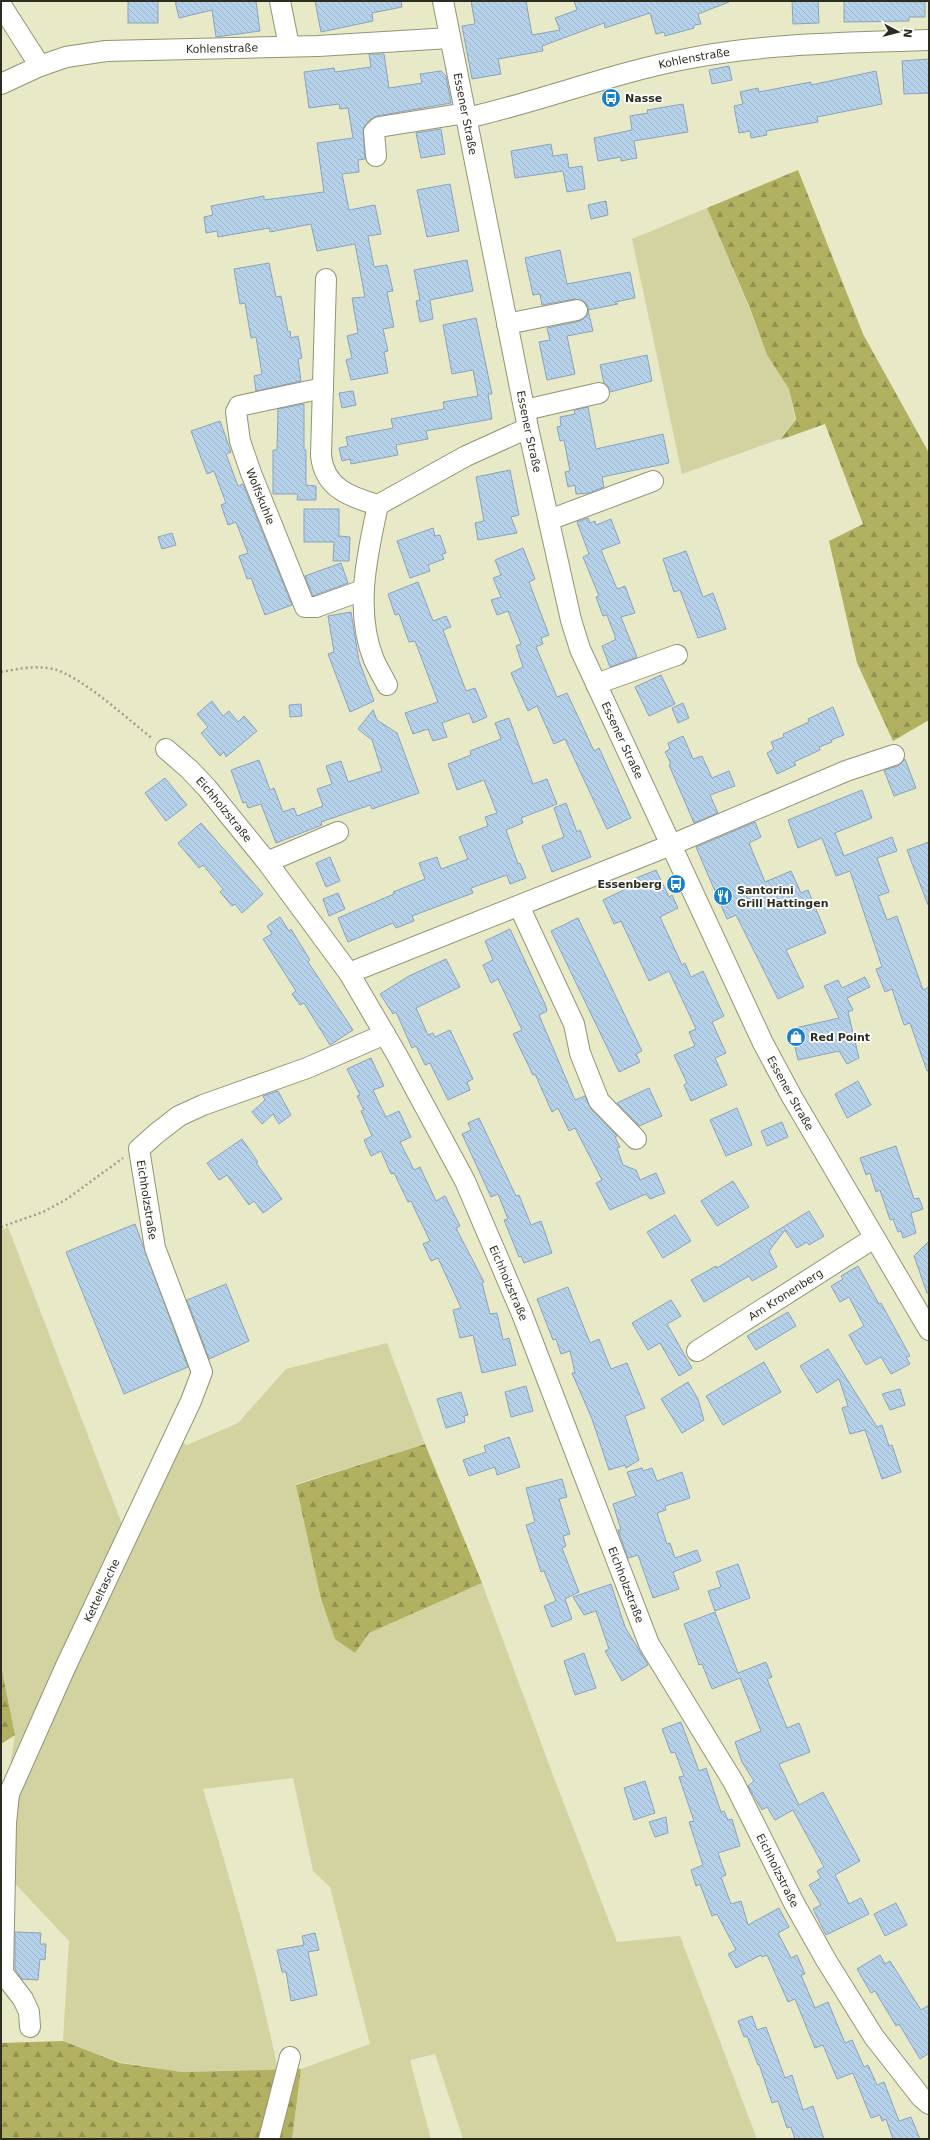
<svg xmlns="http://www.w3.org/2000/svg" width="930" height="2140" font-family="'DejaVu Sans',sans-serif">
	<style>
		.grass { fill: #d2d3a1 }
		.forest { fill: url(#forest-firs) }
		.building { fill: url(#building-back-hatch); stroke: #8aa3bc }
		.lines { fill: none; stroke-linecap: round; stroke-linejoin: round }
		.minor-casing { stroke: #939474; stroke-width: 22 }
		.path { stroke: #9fa086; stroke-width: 2.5; stroke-dasharray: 2 3; stroke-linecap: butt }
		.minor { stroke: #fff; stroke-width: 20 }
		.labels { text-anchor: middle; stroke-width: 3.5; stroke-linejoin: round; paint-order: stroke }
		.street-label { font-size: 11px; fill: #2c2d20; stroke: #fff }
		.poi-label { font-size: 11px; font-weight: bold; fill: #2c2d20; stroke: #fff; text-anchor: start }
	</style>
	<defs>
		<pattern id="forest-firs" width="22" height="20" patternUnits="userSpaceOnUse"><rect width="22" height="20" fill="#b1b161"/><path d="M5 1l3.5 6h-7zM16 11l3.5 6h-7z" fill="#909050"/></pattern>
		<pattern id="building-back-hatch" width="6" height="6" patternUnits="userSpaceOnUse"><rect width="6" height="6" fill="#b6d1ea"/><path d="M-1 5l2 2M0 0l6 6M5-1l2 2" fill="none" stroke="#9db4c8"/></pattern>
	</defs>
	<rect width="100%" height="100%" fill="#e8e9c6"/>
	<!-- grass -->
	<g class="grass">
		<polygon points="707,208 748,305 767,355 789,389 795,419 780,439 682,474 632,239"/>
		<polygon points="8,1227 125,1532 7,1785 15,1735 1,1666 1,1230"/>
		<path d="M387,1343L425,1444L296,1484L321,1599L335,1638L355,1653L369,1633L482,1583L548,1762L617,1942L680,1936L757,2139H463L435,2054L410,2060L431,2139H292L301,2069L370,2044L330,1887L313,1871L293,1778L203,1789C231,1882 258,1974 278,2070L181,2072L119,2062L63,2041L69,1941L7,1875L9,1816L177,1439L187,1445L238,1423L286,1369Z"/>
	</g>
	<!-- forest -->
	<g class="forest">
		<polygon points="798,170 863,334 929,453 929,720 893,741 857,663 829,541 863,524 825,424 780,440 796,419 789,389 767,355 749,306 707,208"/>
		<polygon points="425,1444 482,1583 369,1633 355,1653 335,1639 321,1599 296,1485"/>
		<polygon points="1,1666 15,1735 1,1744"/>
		<polygon points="63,2041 120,2063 182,2072 301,2069 292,2139 1,2139 1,2043"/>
	</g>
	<!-- building -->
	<g class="building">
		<rect x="128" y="1" width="30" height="22"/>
		<polygon points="175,1 256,1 260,31 216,37 212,10 179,18"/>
		<polygon points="315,1 401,1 402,7 372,13 373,21 321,32"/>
		<polygon points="471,1 526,1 532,35 560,30 555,18 577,10 574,1 729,2 698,14 701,24 694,25 694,28 665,36 664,32 656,34 650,13 605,28 604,23 542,46 543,51 498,59 501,74 472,79 462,26 475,24"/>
		<polygon points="792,1 818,1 819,23 793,24"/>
		<polygon points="844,1 925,2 925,17 909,17 909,21 844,22"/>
		<polygon points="369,54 384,54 389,88 422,83 420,74 441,71 446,76 451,103 377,116 371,119 363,128 365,159 358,160 359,172 342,174 349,210 375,205 381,234 368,236 374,267 387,265 393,291 387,292 394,327 383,329 388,351 384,352 388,373 351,380 346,360 352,358 347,336 358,333 352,298 365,297 355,244 317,251 311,224 270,232 269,228 218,237 217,231 206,233 204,217 213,215 211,206 264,196 264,200 324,192 317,143 353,138 348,108 340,109 339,104 309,108 304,72 334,68 335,72 371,67"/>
		<polygon points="929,59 929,93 904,94 902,61"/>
		<polygon points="729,66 732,80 712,84 709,70"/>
		<polygon points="876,71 882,104 817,117 818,122 766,131 767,135 751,138 750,131 739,133 734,106 743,104 740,92 758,88 759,92 811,82 811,85"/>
		<polygon points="683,104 688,132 634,141 637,158 621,161 621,157 598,161 594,138 632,130 630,116 648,113 647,110"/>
		<polygon points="441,129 445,154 421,158 416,133"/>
		<polygon points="551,144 553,156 567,154 569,168 582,166 585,189 567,192 563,171 515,178 511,151"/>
		<polygon points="450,184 459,231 427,237 417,190"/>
		<polygon points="606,201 608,215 591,219 588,205"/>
		<polygon points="560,250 567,284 630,272 635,298 615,302 618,304 588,310 593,331 567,336 575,374 547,380 539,342 550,340 547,328 580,321 588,314 588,308 585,302 575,299 542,305 540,294 533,295 525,258"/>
		<polygon points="467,260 473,291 430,300 433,319 420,322 416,301 420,300 414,270"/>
		<polygon points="269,263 276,297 281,296 288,332 290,331 291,338 298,336 302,358 298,359 301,381 256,391 254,376 262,374 256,337 251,338 245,303 240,304 234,269"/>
		<polygon points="476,318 492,394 488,394 492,419 426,431 428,439 396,445 398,455 351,464 350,459 342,461 339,448 348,446 346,437 393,428 391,419 444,409 443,402 478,396 473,370 452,374 443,325"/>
		<polygon points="647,355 652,381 610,392 604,383 600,365"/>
		<polygon points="353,391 356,405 342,408 339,393"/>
		<polygon points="304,404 304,450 306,450 306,485 316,486 316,500 297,500 298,494 273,494 273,450 277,450 278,409"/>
		<polygon points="588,407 596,449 663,434 669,463 602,477 604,487 589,493 576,494 575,485 568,487 565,472 570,471 564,440 560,441 557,427 561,426 560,417 575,414 574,410"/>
		<polygon points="220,421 231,452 226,454 238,486 243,484 292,605 265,615 251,578 247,579 239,556 248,553 236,522 228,525 221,505 226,503 214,471 207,474 191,431"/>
		<polygon points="510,470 519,515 511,517 517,533 478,540 475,523 484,521 476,477"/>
		<polygon points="304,509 339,509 339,536 350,537 349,561 333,561 334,542 304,542"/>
		<polygon points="588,518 590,523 595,521 596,525 611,519 620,543 601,550 617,589 625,586 635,613 621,617 637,657 610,667 602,646 615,640 615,636 607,615 603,616 596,597 599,596 583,557 589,554 577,522"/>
		<polygon points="433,528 435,536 440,535 446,553 442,554 444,559 428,565 430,571 410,578 397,541"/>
		<polygon points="172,533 176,545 162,549 158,537"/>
		<polygon points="523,548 535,579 529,582 549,635 541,638 543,644 536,647 557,697 567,693 594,751 599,748 631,818 607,829 565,739 554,744 537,706 528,711 511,673 523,667 516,646 521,644 508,611 497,615 491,600 501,597 493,578 501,575 495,560"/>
		<polygon points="686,551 703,597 713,593 726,629 698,638 680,590 674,592 663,559"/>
		<polygon points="341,563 348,583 313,596 305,576"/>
		<polygon points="418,582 433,621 446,616 451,627 443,630 466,691 475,688 487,717 473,723 469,713 442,723 447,737 433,741 428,729 413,734 405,713 438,702 415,641 409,642 399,614 395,615 388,594"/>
		<polygon points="351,612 359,661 374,701 350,712 328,654 334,652 328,616"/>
		<polygon points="661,675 675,704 649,716 635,687"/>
		<polygon points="212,701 223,716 229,711 238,722 244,716 257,731 226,757 224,752 220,756 201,733 208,727 197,714"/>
		<polygon points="683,703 689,718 678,723 672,708"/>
		<polygon points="301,704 302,716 290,717 289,705"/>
		<polygon points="833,707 844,735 831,740 832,742 819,747 820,750 794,762 796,765 777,774 767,753 774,749 771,742 784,737 783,734 809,722 808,719"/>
		<polygon points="373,710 377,720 397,733 419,793 372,809 370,805 321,822 322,825 276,843 261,804 248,808 246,802 243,803 231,770 259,760 270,790 274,788 283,812 294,808 297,816 323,806 317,789 332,784 326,766 341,761 348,782 382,771 372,740 358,729"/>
		<polygon points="509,718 533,784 547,779 557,804 521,818 523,823 506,830 518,864 520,863 526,878 510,884 507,875 471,888 473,893 412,916 414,921 396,928 393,923 348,942 338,918 394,894 393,892 425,879 419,863 437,857 441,869 468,859 459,837 488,826 485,817 497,813 484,780 457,790 448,764 471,755 470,751 501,739 495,723"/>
		<polygon points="683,736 693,759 702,756 712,778 729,771 735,786 710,795 718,813 694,823 669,765 671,764 665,752 670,749 668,743"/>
		<polygon points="905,759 916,788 894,796 884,770 898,766"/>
		<polygon points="165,778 187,805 166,821 145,793"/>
		<polygon points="862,790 872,818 835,833 844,856 892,837 897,851 877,858 889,892 878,896 887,920 897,916 923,990 929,987 929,1070 927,1071 910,1023 904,1025 892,989 885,992 876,969 882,967 850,871 836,876 822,838 798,848 788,820"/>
		<polygon points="566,803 577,832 580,830 591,857 552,872 542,846 564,837 554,808"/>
		<polygon points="755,822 761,837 749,843 765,882 791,871 801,893 808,890 826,933 786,950 804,987 778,999 736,915 727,919 696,847"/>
		<polygon points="201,823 263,894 242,913 235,904 232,906 220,892 223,889 203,865 199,868 178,843"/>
		<polygon points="929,842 929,904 928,905 907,850"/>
		<polygon points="330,857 340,881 326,887 316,863"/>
		<polygon points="656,870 669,897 672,895 678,908 660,917 682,965 685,963 691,977 703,971 724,1016 712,1022 726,1053 715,1058 727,1085 691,1101 684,1085 687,1083 674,1055 695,1046 689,1032 696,1029 669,971 649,981 621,921 614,924 603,900 638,883 636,878"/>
		<polygon points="338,893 345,909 329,916 323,899"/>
		<polygon points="280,917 289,931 291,929 310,960 308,962 353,1030 330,1045 304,1003 300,1005 292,994 296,991 263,939 272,934 267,926"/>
		<polygon points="578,918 642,1051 636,1054 640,1062 619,1072 551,931"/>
		<polygon points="510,929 545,1004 547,1011 539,1015 575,1100 585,1096 591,1109 617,1136 615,1137 620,1147 617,1148 623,1165 636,1170 640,1180 656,1173 665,1193 650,1199 646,1194 610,1210 596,1183 602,1180 575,1128 569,1131 558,1108 552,1112 535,1074 533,1075 513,1034 522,1030 498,979 491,983 483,965 493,960 485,941"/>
		<polygon points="446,959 460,987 416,1008 428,1035 433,1033 435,1037 450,1030 473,1079 467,1082 470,1090 448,1100 430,1063 425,1065 416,1046 412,1048 396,1012 393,1014 380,994 409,976"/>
		<polygon points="865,977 870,987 847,998 853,1010 848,1012 859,1058 847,1064 839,1051 798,1060 791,1029 839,1018 824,986 838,980 842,988"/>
		<polygon points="371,1058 384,1086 373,1090 379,1103 386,1117 399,1111 411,1137 400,1142 414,1170 420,1167 436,1201 445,1196 460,1226 456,1228 484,1282 482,1283 490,1314 497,1313 503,1340 509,1338 516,1365 482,1373 473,1335 460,1338 453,1310 461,1308 438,1258 431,1261 423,1244 430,1241 411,1201 408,1202 394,1173 391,1174 381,1151 371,1156 364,1140 372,1136 361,1111 364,1110 357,1096 360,1095 347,1069"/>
		<polygon points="858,1081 871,1105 847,1118 835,1094"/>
		<polygon points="649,1088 662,1116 639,1126 617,1103"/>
		<polygon points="278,1091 291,1115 279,1124 273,1114 262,1124 252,1112 265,1100 263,1096"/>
		<polygon points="737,1108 752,1145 726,1156 710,1120"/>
		<polygon points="479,1118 516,1196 519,1195 531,1225 541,1221 552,1253 524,1263 521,1256 519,1257 504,1220 508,1219 498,1194 491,1197 462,1134 471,1130 468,1123"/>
		<polygon points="782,1122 788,1137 767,1146 761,1131"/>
		<polygon points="242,1139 258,1162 256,1163 282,1199 263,1213 254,1201 249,1205 227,1175 219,1180 207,1163"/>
		<polygon points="896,1146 914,1199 919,1198 923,1209 911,1213 916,1233 903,1238 901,1231 898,1232 893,1219 890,1220 880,1190 876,1192 870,1173 866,1175 860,1158"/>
		<polygon points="733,1181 749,1207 717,1226 701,1201"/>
		<polygon points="809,1211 824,1236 809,1245 807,1242 797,1248 785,1230 769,1251 777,1267 752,1281 749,1276 704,1302 691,1280 716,1266 717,1268"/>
		<polygon points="675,1215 691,1241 663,1258 647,1232"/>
		<polygon points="135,1224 188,1367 124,1394 66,1252"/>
		<polygon points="929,1241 929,1293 927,1293 914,1256"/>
		<polygon points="858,1266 879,1304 881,1303 910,1356 906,1357 910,1364 891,1374 881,1357 866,1365 849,1335 864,1326 849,1297 840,1302 831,1286 843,1279 841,1276"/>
		<polygon points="226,1284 249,1341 209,1359 187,1300"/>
		<polygon points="568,1287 590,1343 599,1339 611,1369 627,1363 645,1408 625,1416 639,1460 626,1468 625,1465 609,1470 592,1419 572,1373 575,1373 570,1351 561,1354 556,1339 553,1340 537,1299"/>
		<polygon points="671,1300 681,1316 667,1324 692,1368 679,1376 660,1343 648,1350 632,1323"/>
		<polygon points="788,1312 796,1326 756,1350 747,1336"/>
		<polygon points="828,1349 877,1427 882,1425 889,1446 892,1445 901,1472 882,1479 865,1430 850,1434 842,1408 848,1406 839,1379 817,1393 800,1366"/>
		<polygon points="764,1362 781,1392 723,1425 706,1396"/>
		<polygon points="688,1382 698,1399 704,1420 682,1433 661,1399"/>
		<polygon points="526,1386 533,1411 511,1417 505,1392"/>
		<polygon points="900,1389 905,1405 890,1410 882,1394"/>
		<polygon points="461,1392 468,1415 464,1416 465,1422 446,1428 437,1399"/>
		<polygon points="509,1437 520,1467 497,1475 495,1467 469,1476 463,1460 486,1452 484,1446"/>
		<polygon points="642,1468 643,1471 652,1468 657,1481 682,1472 690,1498 665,1506 666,1510 657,1513 667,1544 670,1543 675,1558 697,1550 701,1561 673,1572 679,1589 653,1598 638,1555 628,1558 618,1530 621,1530 613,1504 636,1496 627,1472"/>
		<polygon points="562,1479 567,1497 559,1499 570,1534 563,1536 566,1546 562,1548 579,1592 565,1599 572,1619 552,1627 544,1606 556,1601 544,1571 541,1572 526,1525 535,1522 526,1488"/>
		<polygon points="738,1564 750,1598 715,1611 708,1591 721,1587 716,1572"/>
		<polygon points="611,1584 625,1627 648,1665 622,1681 605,1651 609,1649 596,1611 584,1615 573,1597"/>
		<polygon points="715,1612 738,1673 766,1662 772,1677 767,1679 787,1728 799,1723 810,1752 779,1764 799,1805 823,1792 860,1861 835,1875 849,1904 861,1898 869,1914 826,1935 813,1909 821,1905 809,1885 821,1878 817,1871 824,1867 793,1810 775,1820 767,1807 762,1810 748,1786 754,1781 742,1762 735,1742 761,1731 740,1678 712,1689 702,1664 699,1665 684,1624"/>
		<polygon points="584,1653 596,1688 575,1695 564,1661"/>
		<polygon points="681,1722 699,1771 706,1768 721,1812 724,1811 728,1820 732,1819 740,1846 718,1853 726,1875 721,1877 731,1904 741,1901 748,1925 779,1908 789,1927 778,1933 791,1958 797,1955 805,1974 801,1975 815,2008 828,2002 845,2043 852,2040 864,2067 868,2065 877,2085 884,2082 899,2121 911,2117 920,2139 893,2139 886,2119 882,2121 880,2115 871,2118 853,2073 837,2079 823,2045 815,2048 795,1999 788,2002 767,1955 762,1957 761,1955 736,1968 728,1954 736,1950 717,1914 712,1916 700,1884 696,1886 691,1870 703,1865 689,1822 694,1821 679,1777 684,1776 675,1752 671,1753 662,1729"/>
		<polygon points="645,1781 655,1813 634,1820 624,1788"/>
		<polygon points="666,1817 668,1833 655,1837 649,1822"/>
		<polygon points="896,1903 907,1925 885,1936 874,1914"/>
		<polygon points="15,1932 41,1933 40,1944 46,1944 45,1960 40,1959 38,1980 22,1979 15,1969"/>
		<polygon points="315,1933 319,1950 308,1952 317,1995 291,2001 286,1972 282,1972 277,1950 304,1945 302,1936"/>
		<polygon points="880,1955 885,1964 890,1961 921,2010 929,2005 929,2053 920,2059 899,2024 896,2026 875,1991 871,1993 857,1969"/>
		<polygon points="752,2016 757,2030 766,2027 785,2078 792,2075 803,2110 813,2106 824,2139 795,2139 791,2127 787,2128 778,2101 772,2103 759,2064 758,2065 747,2036 744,2037 738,2021"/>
	</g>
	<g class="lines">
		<defs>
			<g id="minor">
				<polyline points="280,1 289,46"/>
				<path id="s1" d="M443,1L528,428L571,620L580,649L763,1043L792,1097L929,1330"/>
				<polyline points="1,5 40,66"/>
				<path id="s2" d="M1,84L40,66L66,57L106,51L318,46L450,38"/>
				<path id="s3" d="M467,118C542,101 615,72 691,58C769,43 850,43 929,40"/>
				<polyline points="376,156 374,132 379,127 466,113"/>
				<path d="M326,279L321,455C324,488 350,497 378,505L466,456L528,428"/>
				<polyline points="507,324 577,310"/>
				<path id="s4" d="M323,388L239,406L236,412L240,441L251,473L305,607H316L363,590"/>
				<polyline points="525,410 599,393"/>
				<path d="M378,505C367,555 354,611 374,660C378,669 383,677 387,685"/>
				<polyline points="549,520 653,481"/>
				<polyline points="596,684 677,655"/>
				<path id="s5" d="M166,749L189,769L207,788L267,862L349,973L397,1055L465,1181L522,1314L649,1644L734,1783L794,1903L826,1960L874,2037L921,2097L929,2104"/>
				<polyline points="267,862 338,832"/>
				<polyline points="519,906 574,1024 580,1053 599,1101 636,1139"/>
				<polyline points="349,973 671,845 846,771 894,755"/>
				<path id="s6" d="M697,1351L874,1238"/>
				<polyline points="9,1794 6,1823 3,1973 23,1999 29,2012 30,2027"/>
				<path id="s7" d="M1,1807L9,1794L65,1668L191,1401L202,1372L155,1248L139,1149L157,1133L179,1116L203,1105L307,1068L385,1034"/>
				<polyline points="269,2139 290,2057"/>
			</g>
		</defs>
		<!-- minor casing -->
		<use href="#minor" class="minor-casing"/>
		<!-- path -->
		<g class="path">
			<path d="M1,672C18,669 35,665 53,669C80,675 130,721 153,739"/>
			<polyline points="1,1227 43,1212 67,1199 123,1158"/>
		</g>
		<!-- minor -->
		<use href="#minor" class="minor"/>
	</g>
	<!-- icons -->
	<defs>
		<symbol id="bus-disc" viewBox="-11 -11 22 22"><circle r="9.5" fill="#187fc9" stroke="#fff"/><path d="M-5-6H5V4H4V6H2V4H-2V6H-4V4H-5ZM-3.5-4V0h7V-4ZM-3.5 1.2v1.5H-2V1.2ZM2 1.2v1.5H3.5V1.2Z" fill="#fff"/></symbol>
		<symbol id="restaurant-disc" viewBox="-11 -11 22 22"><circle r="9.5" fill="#187fc9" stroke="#fff"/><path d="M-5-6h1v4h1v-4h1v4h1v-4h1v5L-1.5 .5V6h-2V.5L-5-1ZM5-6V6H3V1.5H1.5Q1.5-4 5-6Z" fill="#fff"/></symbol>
		<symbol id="shop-disc" viewBox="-11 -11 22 22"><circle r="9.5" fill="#187fc9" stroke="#fff"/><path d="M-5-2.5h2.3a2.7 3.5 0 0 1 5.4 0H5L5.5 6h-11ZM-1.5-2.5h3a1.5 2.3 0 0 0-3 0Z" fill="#fff"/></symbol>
	</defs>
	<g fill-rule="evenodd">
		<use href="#bus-disc" x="600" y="87" width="22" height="22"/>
		<use href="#bus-disc" x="665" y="873" width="22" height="22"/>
		<use href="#restaurant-disc" x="712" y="885" width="22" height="22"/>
		<use href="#shop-disc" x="785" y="1026" width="22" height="22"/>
	</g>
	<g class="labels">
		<!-- street labels -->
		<g class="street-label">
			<text dy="4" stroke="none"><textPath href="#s2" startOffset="227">Kohlenstraße</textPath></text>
			<text dy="4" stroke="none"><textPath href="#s3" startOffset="235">Kohlenstraße</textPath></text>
			<text dy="4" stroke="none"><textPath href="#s1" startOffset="115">Essener Straße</textPath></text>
			<text dy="4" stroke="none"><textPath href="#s1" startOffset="439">Essener Straße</textPath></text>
			<text dy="4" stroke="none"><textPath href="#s4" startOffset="181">Wolfskuhle</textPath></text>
			<text dy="4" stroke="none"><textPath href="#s1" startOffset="763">Essener Straße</textPath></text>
			<text dy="4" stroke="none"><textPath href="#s5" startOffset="84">Eichholzstraße</textPath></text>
			<text dy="4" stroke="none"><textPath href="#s1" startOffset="1154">Essener Straße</textPath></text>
			<text transform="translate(147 1200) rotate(81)" y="4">Eichholzstraße</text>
			<text dy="4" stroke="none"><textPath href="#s5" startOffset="639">Eichholzstraße</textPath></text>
			<text dy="4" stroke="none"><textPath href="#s6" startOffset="105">Am Kronenberg</textPath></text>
			<text dy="4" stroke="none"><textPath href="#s5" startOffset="963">Eichholzstraße</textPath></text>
			<text dy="4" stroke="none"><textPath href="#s7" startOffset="239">Ketteltasche</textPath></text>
			<text dy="4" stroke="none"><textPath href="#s5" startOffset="1287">Eichholzstraße</textPath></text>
		</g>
		<!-- poi labels -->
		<g class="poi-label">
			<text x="625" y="102">Nasse</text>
			<text x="662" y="888" text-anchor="end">Essenberg</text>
			<text x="737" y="894">Santorini<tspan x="737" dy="13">Grill Hattingen</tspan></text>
			<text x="810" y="1041">Red Point</text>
		</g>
	</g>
	<!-- border -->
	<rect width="930" height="2140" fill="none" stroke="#2c2d20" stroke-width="4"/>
	<!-- north arrow -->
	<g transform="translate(898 32) rotate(97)" stroke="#ffffff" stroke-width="3" paint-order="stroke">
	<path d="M0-3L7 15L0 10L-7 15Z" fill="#2c2d20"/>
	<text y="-6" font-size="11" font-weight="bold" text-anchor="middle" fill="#2c2d20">N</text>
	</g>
</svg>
